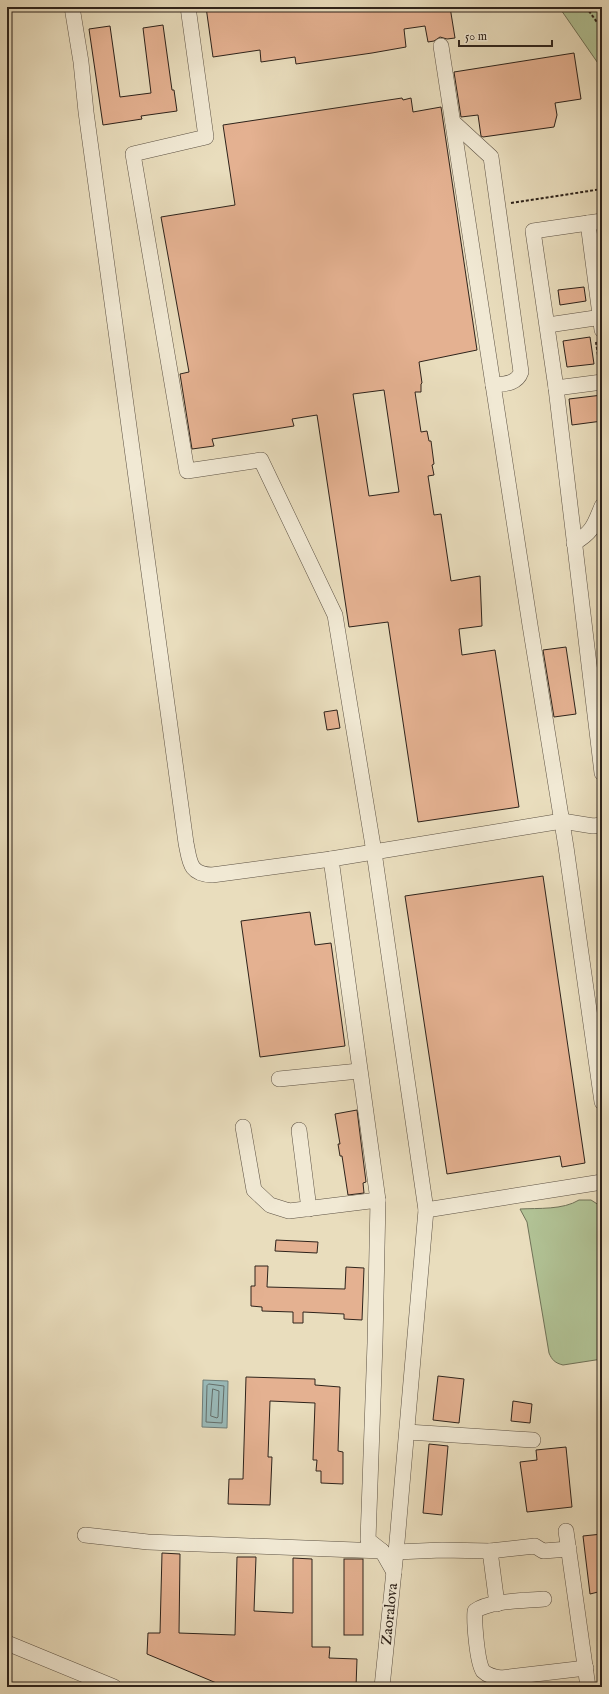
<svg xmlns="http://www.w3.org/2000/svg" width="609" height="1694" font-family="'IM FELL English',serif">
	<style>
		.green { fill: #b1c295; stroke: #707258 }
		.water { fill: #9abab9; stroke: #6f7e7a }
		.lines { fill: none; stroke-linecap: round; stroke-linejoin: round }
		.shore { stroke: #646e6a; stroke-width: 1 }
		.building { fill: #e4b191; stroke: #2e231b; fill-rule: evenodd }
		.minor-casing { stroke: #5d5244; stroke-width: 16 }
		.path { stroke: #2e231b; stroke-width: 2; stroke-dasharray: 3 2; stroke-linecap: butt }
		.minor { stroke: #f1e9d4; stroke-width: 15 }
		.labels { text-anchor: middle; stroke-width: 3.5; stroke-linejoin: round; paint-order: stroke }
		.street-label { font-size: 15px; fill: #2e231b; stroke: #f1e9d4 }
	</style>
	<rect width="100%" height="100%" fill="#e9ddbd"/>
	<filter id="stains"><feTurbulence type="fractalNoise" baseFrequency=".005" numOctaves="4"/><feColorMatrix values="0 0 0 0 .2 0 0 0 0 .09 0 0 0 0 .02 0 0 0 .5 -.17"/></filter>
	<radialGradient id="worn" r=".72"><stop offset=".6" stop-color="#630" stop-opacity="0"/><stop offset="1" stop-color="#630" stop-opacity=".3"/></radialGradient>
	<!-- green -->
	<g class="green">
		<polygon points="559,7 600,7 602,9 602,69"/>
		<path d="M579,1200H591L602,1207V1359L563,1365C555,1363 552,1360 549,1353L527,1222L520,1209C538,1208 563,1210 579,1200Z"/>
	</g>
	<!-- water -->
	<polygon class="water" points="203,1380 228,1381 227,1428 202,1427"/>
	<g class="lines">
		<!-- shore -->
		<g class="shore">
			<polygon points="209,1384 224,1386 222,1423 206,1422 207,1386"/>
			<polygon points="213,1389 219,1391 218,1417 217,1418 211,1416"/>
		</g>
	</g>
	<!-- building -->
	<g class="building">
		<polygon points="206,7 450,7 455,38 447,39 440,37 434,41 428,42 425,26 404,29 406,47 372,53 296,64 295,57 261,62 260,50 213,57"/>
		<polygon points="163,25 172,90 174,90 177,111 141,116 142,119 103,125 89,29 110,26 120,97 151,93 143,28"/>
		<polygon points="574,53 581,99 555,103 557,115 554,127 483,137 481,136 478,115 461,117 454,72"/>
		<path d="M402,98L403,100L411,98L413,112L441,107L477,350L419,362L422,383L421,384V392H415L421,432L427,431L429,441H431L434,464L432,465L434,475L428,476L434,515L441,514L451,581L480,576L482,626L459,629L462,655L495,650L519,807L418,822L388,622L349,627L317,415L292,419L294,426L212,439L214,446L192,449L180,374L189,372L161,217L235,205L223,125ZM384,390L399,492L369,496L353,394Z"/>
		<polygon points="584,287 586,301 560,305 558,290"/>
		<polygon points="590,337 594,364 567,367 563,341"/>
		<polygon points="602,395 602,421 572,425 569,399"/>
		<polygon points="566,647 576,714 554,717 543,650"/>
		<polygon points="337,710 340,728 327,730 324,712"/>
		<polygon points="543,876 585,1163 562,1167 560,1156 447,1174 405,896"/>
		<polygon points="310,912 315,945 331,943 345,1046 260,1057 241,921"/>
		<polygon points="357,1110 366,1182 363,1183 364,1193 348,1195 342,1156 340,1156 338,1144 340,1144 335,1114"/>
		<polygon points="276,1240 318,1242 317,1253 275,1251"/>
		<polygon points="255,1266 268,1266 267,1287 345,1289 346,1267 364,1268 362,1320 344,1319 344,1314 303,1312 303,1323 293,1323 293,1312 262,1311 262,1307 251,1306 251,1286 255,1286"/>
		<polygon points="438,1376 464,1379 459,1423 433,1420"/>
		<polygon points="246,1377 315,1379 315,1385 340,1387 338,1451 343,1452 343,1484 321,1483 321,1471 316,1471 317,1460 313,1460 315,1403 270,1401 268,1457 272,1457 270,1505 228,1504 229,1479 243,1479"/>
		<polygon points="513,1401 532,1404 530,1423 511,1421"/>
		<polygon points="429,1444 448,1446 442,1515 423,1513"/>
		<polygon points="566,1447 572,1507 527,1512 520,1462 537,1460 536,1450"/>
		<polygon points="602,1534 602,1591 590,1594 583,1536"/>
		<polygon points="162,1553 180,1554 179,1633 235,1635 237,1557 256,1557 254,1611 293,1613 293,1558 312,1559 312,1647 330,1647 329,1658 357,1659 356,1687 226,1687 147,1654 148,1633 160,1633"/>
		<rect x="344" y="1559" width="19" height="76"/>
	</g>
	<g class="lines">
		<defs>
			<g id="minor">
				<path d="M72,7L81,62L86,112L186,843C190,862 189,874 212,875L331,859"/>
				<polyline points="188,7 206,137 133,154 187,471 261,460 335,615 374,852 426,1210 397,1542 382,1687"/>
				<polyline points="441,46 530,625 566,847 602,1102"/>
				<path d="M453,122L491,157L521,372C517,384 504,384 493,385"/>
				<polyline points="602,221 533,231 556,388 602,773"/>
				<polyline points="588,223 602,330"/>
				<polyline points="548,325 602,317"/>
				<polyline points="556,388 602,382"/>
				<path d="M574,543C593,532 594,525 602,506"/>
				<polyline points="279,1079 359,1071"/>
				<polyline points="243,1127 254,1190 270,1205 289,1211 378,1200"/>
				<polyline points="299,1130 309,1209"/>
				<polyline points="426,1210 602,1182"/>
				<polyline points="407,1432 533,1440"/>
				<polyline points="566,1531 588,1687"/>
				<polyline points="85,1535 148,1542 382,1551"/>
				<polyline points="490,1551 497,1604"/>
				<polyline points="396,1552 442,1550 490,1551 535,1546 543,1551 569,1549"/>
				<polyline points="394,1572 382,1551 368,1540 375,1343 378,1200 331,859 562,821 593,826 602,825"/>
				<path d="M544,1599C525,1601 491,1600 475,1611C474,1622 477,1662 483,1671C488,1676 494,1677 501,1678L586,1668"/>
				<polyline points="7,1643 114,1687"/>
			</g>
		</defs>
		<!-- minor casing -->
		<use href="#minor" class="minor-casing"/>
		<!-- path -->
		<g class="path">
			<polyline points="586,7 602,29"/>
			<polyline points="511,203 602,189"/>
			<polyline points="596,342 600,369"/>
			<polyline points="7,1619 11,1624 11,1631"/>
		</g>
		<!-- minor -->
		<use href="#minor" class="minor"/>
	</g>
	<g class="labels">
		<!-- street labels -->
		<g class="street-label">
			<text transform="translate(389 1614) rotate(-84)" y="5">Zaoralova</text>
		</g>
	</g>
	<!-- margin -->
	<rect width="609" height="1694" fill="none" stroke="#e9ddbd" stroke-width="24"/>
	<rect x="8" y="8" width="593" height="1678" fill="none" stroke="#2e231b" stroke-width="2"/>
	<rect x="12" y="12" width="585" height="1670" fill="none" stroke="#2e231b"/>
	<!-- scale -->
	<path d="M459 40v6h93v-6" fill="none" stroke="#2e231b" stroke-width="2"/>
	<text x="465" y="40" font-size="12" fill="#2e231b" stroke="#f1e9d4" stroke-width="3" paint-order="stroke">50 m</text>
	<rect width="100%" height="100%" filter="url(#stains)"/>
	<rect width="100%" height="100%" fill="url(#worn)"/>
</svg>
